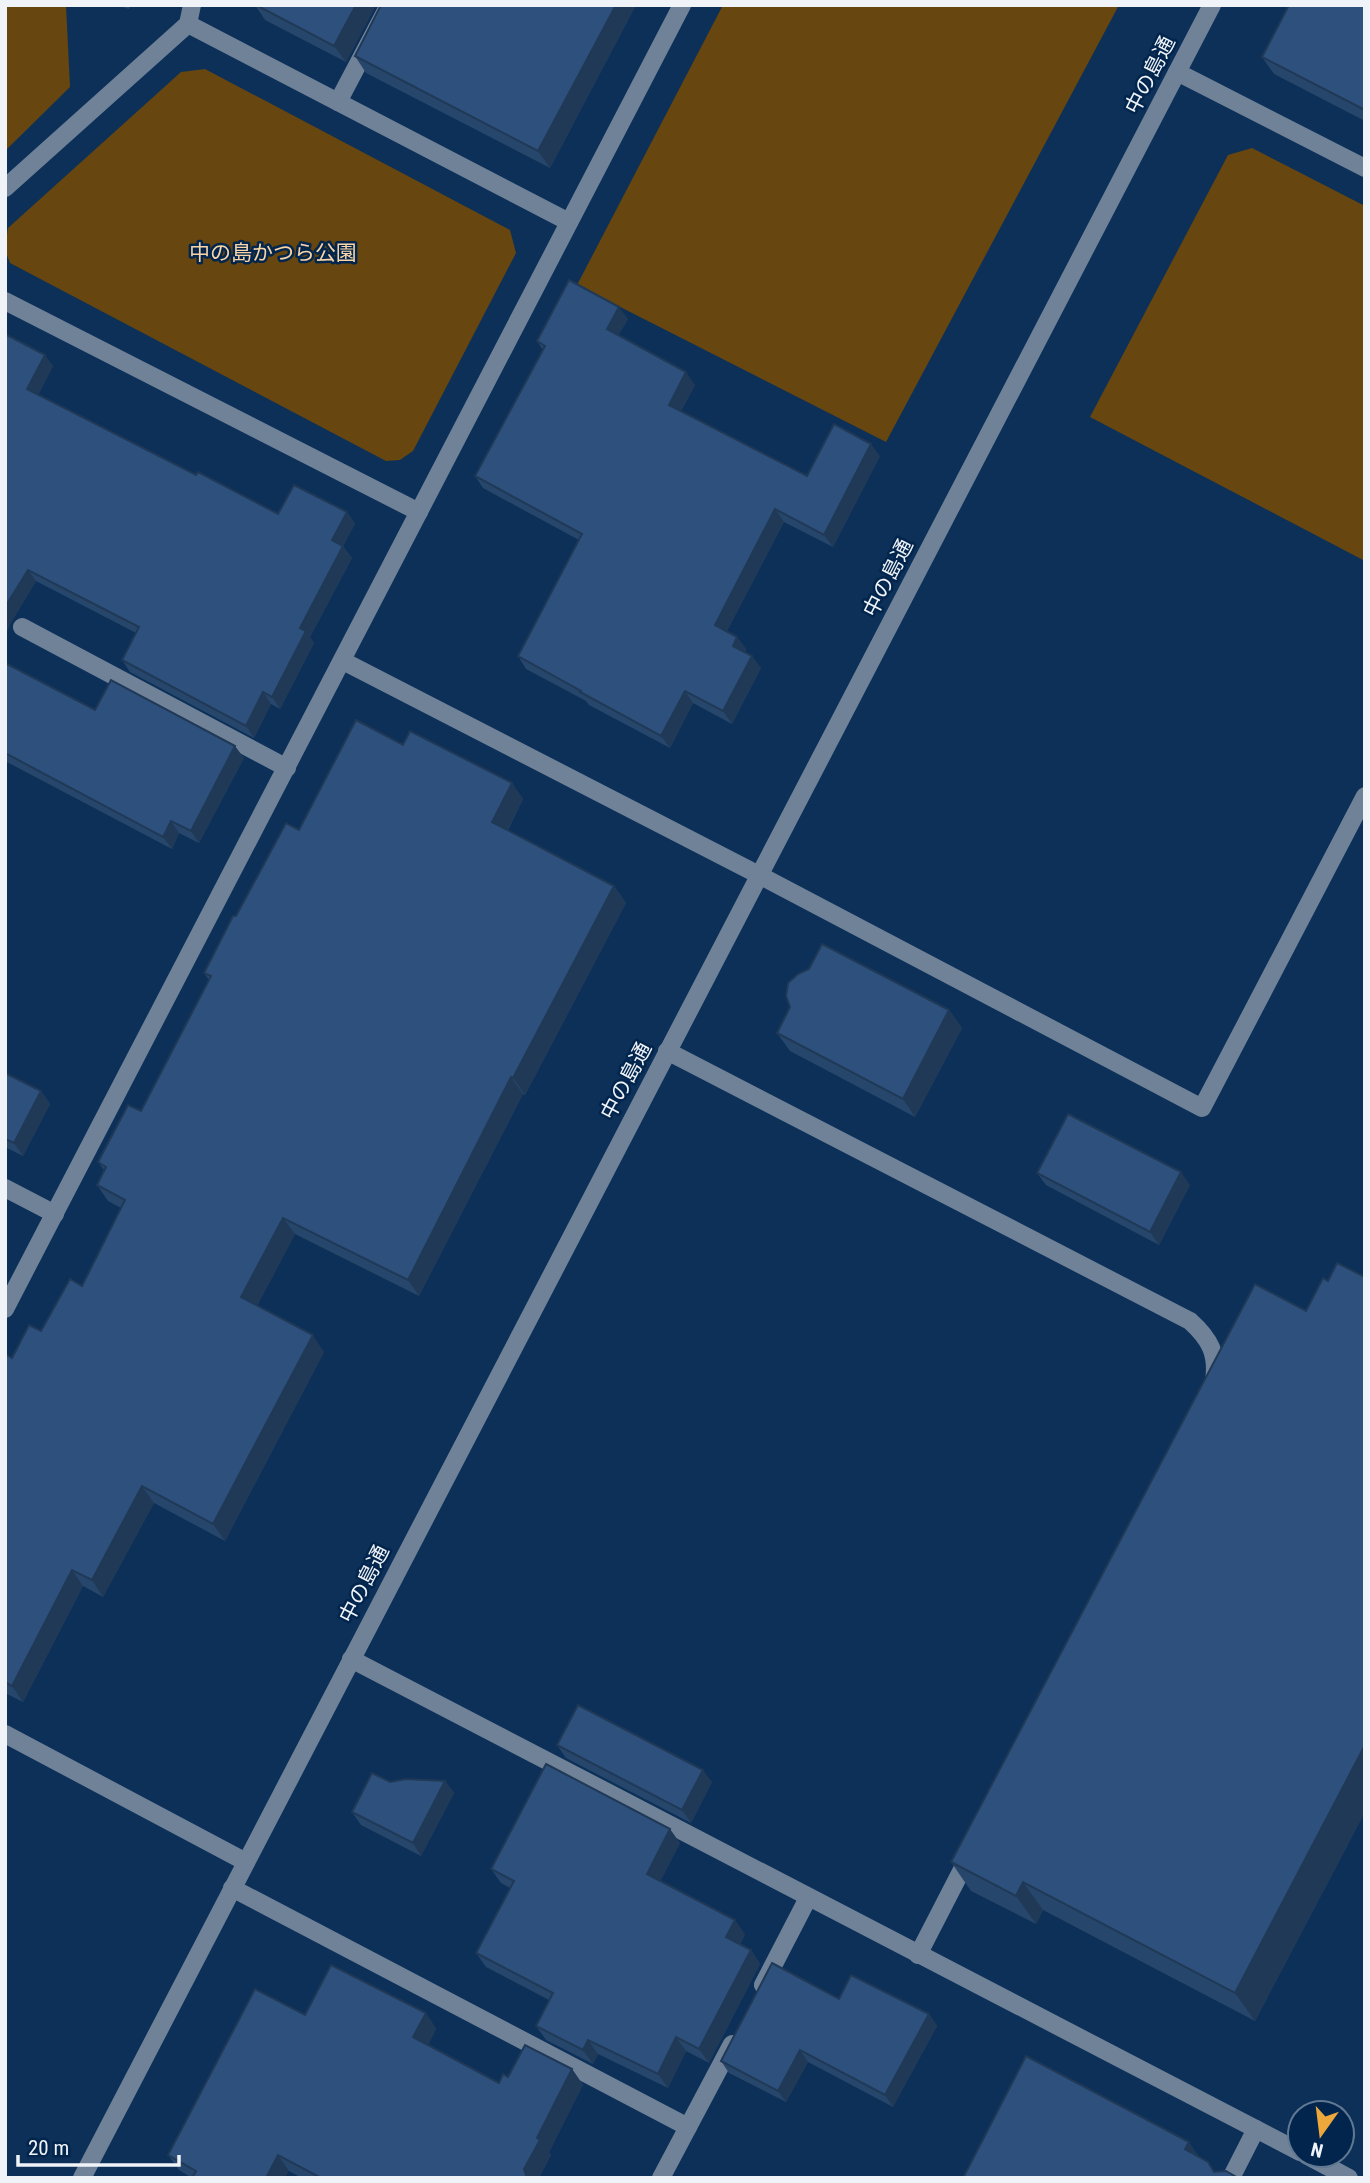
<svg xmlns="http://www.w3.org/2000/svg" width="1370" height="2183" font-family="'Roboto Condensed','Noto Sans JP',sans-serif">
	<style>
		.green { fill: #67460f }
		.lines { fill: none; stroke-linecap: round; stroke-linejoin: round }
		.minor { stroke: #708298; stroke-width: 18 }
		.wall { fill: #27466b }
		.shaded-wall { fill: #203957 }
		.building { fill: #2d517c; stroke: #203957; stroke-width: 2 }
		.labels { text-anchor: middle; stroke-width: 5; stroke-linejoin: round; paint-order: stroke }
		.street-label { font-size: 21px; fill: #f0f4f9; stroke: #02254d }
		.park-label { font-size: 21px; fill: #f8d4a6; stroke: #02254d }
	</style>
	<rect width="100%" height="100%" fill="#0c3058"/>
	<!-- green -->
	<g class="green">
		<polygon points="5,5 66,5 70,87 5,151"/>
		<polygon points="723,5 1119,5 886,442 577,285"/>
		<polygon points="205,69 510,230 516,253 413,451 400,460 386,461 10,263 5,250 8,228 181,72"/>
		<polygon points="1252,148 1365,206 1365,561 1090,417 1228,155"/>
	</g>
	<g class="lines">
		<!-- minor -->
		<g class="minor">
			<polyline points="188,24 569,222"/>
			<polyline points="1177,72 1365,168"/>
			<polyline points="338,102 389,5"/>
			<polyline points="5,188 188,24 192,5"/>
			<polyline points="5,301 419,512"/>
			<polyline points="22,627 287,768"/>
			<polyline points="343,661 759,875 1202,1108 1365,796"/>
			<path d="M667,1051L1190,1321C1210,1339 1218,1354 1214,1381"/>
			<polyline points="5,1188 55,1214"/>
			<polyline points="5,1309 682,5"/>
			<polyline points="351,1659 1300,2152"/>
			<polyline points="5,1734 246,1862"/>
			<polyline points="232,1888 688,2127"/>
			<polyline points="918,1955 970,1854"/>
			<polyline points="763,1985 808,1898"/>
			<polyline points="1306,2155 1349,2178"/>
			<polyline points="82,2178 1212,5"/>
			<polyline points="661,2178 732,2044"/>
			<polyline points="1231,2178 1256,2129"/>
		</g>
	</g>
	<!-- wall -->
	<g class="wall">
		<polygon points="117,5 130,5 129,9"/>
		<polygon points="255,5 376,5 346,62 265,20"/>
		<polygon points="381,5 636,5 550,168 366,73 355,56"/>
		<polygon points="1365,5 1365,121 1274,74 1262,57"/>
		<polygon points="628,319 618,336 695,385 681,411 807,476 880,456 833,547 784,522 727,631 737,637 746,649 745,652 761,668 732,724 693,703 670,748 589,705 586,701 526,669 518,656 579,540 483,488 475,476 543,350 537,341"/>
		<polygon points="5,334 53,366 38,395 196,475 278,514 347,512 355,524 343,546 352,558 310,637 314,643 280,709 271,704 254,738 130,672 122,660 136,633 36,581 12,621"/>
		<polygon points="5,663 95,710 244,758 199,843 179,833 172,849 5,761"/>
		<polygon points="403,745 512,783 523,799 508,830 614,886 626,903 525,1095 523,1094 419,1296 295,1234 257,1306 324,1352 225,1541 154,1503 103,1597 83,1586 23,1702 5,1693 5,1354 12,1358 41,1331 82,1286 121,1208 108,1201 97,1185 104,1170 98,1162 141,1111 209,980 204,973 236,916 299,830"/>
		<polygon points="949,1010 962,1028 915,1117 790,1051 777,1033"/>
		<polygon points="5,1073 41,1091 50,1104 23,1156 5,1147"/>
		<polygon points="1037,1173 1190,1185 1159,1245 1046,1185"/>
		<polygon points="1365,1277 1365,1812 1255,2021 1043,1910 1036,1924 971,1891 951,1862 1306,1311 1328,1281"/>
		<polygon points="557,1745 712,1782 691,1823 566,1758"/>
		<polygon points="445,1781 454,1793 421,1856 361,1825 352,1812 390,1782"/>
		<polygon points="680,1843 660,1881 745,1934 740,1944 751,1950 760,1964 709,2063 686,2051 668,2088 598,2054 593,2064 546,2040 536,2026 549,2000 486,1967 476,1953 510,1888 501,1883 491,1869"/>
		<polygon points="839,1999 929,2014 937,2026 893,2107 808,2062 786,2102 729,2073 721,2061"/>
		<polygon points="426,2013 436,2029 428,2045 499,2083 508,2077 572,2069 583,2085 549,2152 551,2155 539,2178 302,2178 289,2171 192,2178 179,2170 168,2155 305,2015"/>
	</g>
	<!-- shaded-wall -->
	<g class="shaded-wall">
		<polygon points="356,5 376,5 346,62 334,46"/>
		<polygon points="616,5 636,5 550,168 538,151"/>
		<polygon points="619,307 628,319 615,341 607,329"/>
		<polygon points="45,355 53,366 35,401 27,389"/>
		<polygon points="686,372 695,385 678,417 669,405"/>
		<polygon points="871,444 880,456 833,547 824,535"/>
		<polygon points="775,509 784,522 724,637 715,625"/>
		<polygon points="347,512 355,524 343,546 352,558 310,637 314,643 280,709 272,697 300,628 332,540"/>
		<polygon points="28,570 36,581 12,621 5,636 5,607"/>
		<polygon points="737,637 746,649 742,658 733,646"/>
		<polygon points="752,656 761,668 732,724 723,711"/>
		<polygon points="685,691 693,703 670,748 661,736"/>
		<polygon points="263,692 271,704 254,738 246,726"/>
		<polygon points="235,746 244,758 199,843 191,831"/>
		<polygon points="512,783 523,799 503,838 492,822"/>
		<polygon points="171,821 179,833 172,849 163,837"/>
		<polygon points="614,886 626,903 525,1095 513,1078"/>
		<polygon points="949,1010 962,1028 915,1117 903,1099"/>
		<polygon points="511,1077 523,1094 419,1296 408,1280"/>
		<polygon points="41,1091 50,1104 23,1156 14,1143"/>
		<polygon points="1181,1172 1190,1185 1159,1245 1150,1232"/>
		<polygon points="283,1218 295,1234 253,1314 241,1297"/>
		<polygon points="313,1335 324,1352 225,1541 213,1524"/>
		<polygon points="142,1486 154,1503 103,1597 92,1580"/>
		<polygon points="72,1570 83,1586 23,1702 12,1686"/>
		<polygon points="1365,1745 1365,1812 1255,2021 1235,1993"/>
		<polygon points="703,1770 712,1782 691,1823 682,1810"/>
		<polygon points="445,1781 454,1793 421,1856 413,1843"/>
		<polygon points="670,1829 680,1843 657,1888 647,1874"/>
		<polygon points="1023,1882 1043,1910 1036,1924 1016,1896"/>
		<polygon points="735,1920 745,1934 736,1951 726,1937"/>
		<polygon points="751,1950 760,1964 709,2063 699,2049"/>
		<polygon points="426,2013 436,2029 424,2053 413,2037"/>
		<polygon points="929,2014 937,2026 893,2107 885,2095"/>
		<polygon points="676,2037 686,2051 668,2088 658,2074"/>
		<polygon points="588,2040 598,2054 593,2064 583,2050"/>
		<polygon points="800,2050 808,2062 786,2102 778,2091"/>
		<polygon points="572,2069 583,2085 549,2152 551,2155 539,2178 527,2178 524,2169 537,2138"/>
		<polygon points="1189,2142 1200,2158 1185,2149"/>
		<polygon points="278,2155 289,2171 285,2178 266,2178"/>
	</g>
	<!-- building -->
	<g class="building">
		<polygon points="256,5 356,5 334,46"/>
		<polygon points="381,5 616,5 538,151 355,56"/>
		<polygon points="1289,5 1365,5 1365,110 1262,57"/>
		<polygon points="569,280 619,307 607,329 686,372 669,405 807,476 834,424 871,444 824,535 775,509 715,625 737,637 733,646 752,656 723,711 685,691 661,736 580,692 581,691 518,656 582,534 475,476 545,346 537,341"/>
		<polygon points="5,334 45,355 27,389 196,475 198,472 278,514 294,485 347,512 332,540 343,546 300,628 306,631 272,697 263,692 246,726 122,660 139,627 28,570 5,607"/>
		<polygon points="5,663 95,710 111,680 235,746 191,831 171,821 163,837 5,753"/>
		<polygon points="356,720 403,745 410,731 512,783 492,822 614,886 513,1078 511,1077 408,1280 283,1218 241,1297 313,1335 213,1524 142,1486 92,1580 72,1570 12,1686 5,1682 5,1354 12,1358 29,1325 41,1331 70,1279 82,1286 125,1200 97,1185 106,1167 98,1162 128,1105 141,1111 211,976 204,973 233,916 236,916 286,823 299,830"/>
		<polygon points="822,944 949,1010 903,1099 777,1033 790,1007 786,996 788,983 798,974 809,969"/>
		<polygon points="5,1073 41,1091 14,1143 5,1139"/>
		<polygon points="1068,1114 1181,1172 1150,1232 1037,1173"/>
		<polygon points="1337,1263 1365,1277 1365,1745 1235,1993 1023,1882 1016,1896 951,1862 1255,1284 1306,1311 1323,1278 1328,1281"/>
		<polygon points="578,1705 703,1770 682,1810 557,1745"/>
		<polygon points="546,1764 670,1829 647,1874 735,1920 726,1937 751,1950 699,2049 676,2037 658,2074 588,2040 583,2050 536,2026 553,1993 476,1953 514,1881 491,1869"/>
		<polygon points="372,1773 390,1782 406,1779 445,1781 413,1843 352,1812"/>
		<polygon points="772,1963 839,1999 851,1975 929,2014 885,2095 800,2050 778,2091 721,2061"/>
		<polygon points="331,1965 426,2013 413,2037 499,2083 503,2074 508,2077 525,2045 572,2069 537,2138 540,2140 524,2169 527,2178 321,2178 278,2155 266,2178 192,2178 196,2171 168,2155 255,1989 305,2015"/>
		<polygon points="1026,2056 1189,2142 1185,2149 1208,2162 1214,2172 1226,2171 1238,2178 963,2178"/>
	</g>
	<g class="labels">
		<!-- street labels -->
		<g class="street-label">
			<text transform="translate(1150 75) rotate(-63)" y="7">中の島通</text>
			<text transform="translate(888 578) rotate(-63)" y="7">中の島通</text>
			<text transform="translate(626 1081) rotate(-62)" y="7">中の島通</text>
			<text transform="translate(364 1584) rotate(-63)" y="7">中の島通</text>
		</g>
		<!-- park labels -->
		<g class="park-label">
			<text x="273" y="260">中の島かつら公園</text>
		</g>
	</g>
	<!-- border -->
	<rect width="1370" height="2183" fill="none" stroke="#f0f4f9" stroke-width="14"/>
	<!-- north arrow -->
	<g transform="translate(1321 2134) rotate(194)"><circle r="33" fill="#02254d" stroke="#617892" stroke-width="2"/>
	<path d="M0-5L12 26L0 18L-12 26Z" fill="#eda83b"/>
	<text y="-10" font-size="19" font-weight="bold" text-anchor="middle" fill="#f0f4f9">N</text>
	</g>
	<!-- scale -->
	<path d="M18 2155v10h161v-10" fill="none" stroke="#f0f4f9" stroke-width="3.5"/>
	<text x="28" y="2155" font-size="21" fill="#f0f4f9" stroke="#02254d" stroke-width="5" paint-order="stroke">20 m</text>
</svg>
